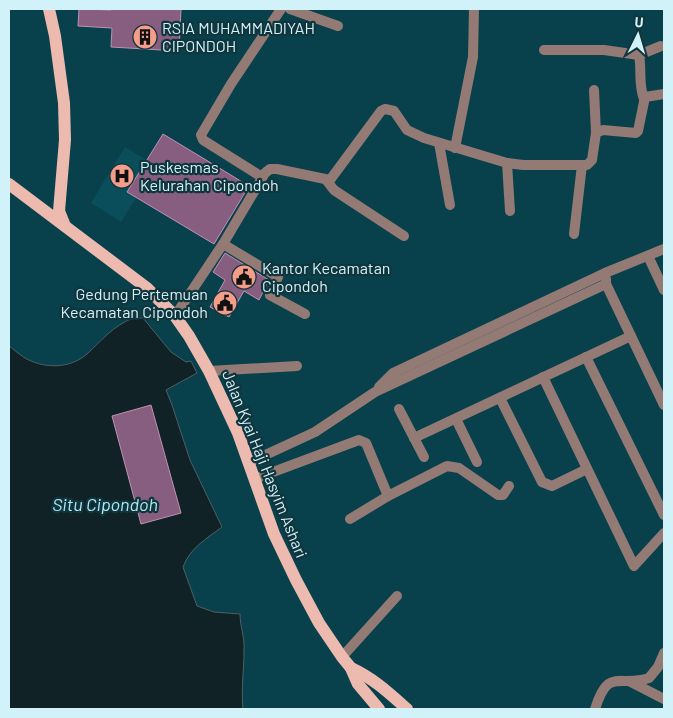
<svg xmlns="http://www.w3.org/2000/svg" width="673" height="718" font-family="Barlow,sans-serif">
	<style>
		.built { fill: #094e5a }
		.water { fill: #112226; stroke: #4b6066 }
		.building { fill: #875e7f; stroke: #be92b5 }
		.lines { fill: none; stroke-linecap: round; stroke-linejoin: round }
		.street { stroke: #937a74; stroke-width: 10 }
		.primary { stroke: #ecbaae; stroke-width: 12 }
		.labels { text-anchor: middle; stroke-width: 4.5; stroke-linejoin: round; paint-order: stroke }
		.poi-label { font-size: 16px; fill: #d2f2fa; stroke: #11353c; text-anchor: start }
		.street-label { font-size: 16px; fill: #d2f2fa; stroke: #11353c }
		.water-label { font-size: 18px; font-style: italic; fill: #afe8f5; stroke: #11353c }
	</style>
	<rect width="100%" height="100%" fill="#08414b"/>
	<!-- built -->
	<polygon class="built" points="125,147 147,160 127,192 136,198 121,222 91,203"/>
	<!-- water -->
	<path class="water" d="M133,318H143L171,352L186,362L191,361L197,373L166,390L172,405L190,460L222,527C206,539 190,548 183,567L197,606L214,612L240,614C240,626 245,638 244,650C244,671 241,687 243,709H9V346C16,351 23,358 31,361C50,369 72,367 87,354C102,340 113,326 133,318Z"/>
	<!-- building -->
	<g class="building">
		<polygon points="79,9 111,10 111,9 181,9 179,51 111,47 112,28 78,26"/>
		<polygon points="163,134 249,186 214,244 127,192"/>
		<polygon points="225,253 269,280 259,300 244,291 229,317 210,307 225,280 213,272"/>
		<polygon points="151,405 181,513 141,524 112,416"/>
	</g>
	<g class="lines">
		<!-- street -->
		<g class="street">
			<polyline points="290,9 338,26"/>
			<path d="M544,50H604L639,55C642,70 638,84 644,99"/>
			<polyline points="639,55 661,46"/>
			<polyline points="594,90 596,133"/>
			<polyline points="439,143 450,205"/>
			<polyline points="455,148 473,57 474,9"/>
			<polyline points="507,163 510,211"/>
			<polyline points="262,177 203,140 201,135 231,84 281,9"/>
			<polyline points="327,181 334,190 343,196 404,236"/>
			<polyline points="574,234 582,165"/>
			<polyline points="223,244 278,277 270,295 305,314"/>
			<polyline points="648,256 664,290"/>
			<polyline points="606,279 606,284 664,405"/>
			<polyline points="175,316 223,244 265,173 270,169 277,169 330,180 381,111 385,109 394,111 407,130 424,138 507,163 523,165 587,165 592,160 596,133 603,130 636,133 638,131 645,97 664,94"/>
			<polyline points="586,357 664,515"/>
			<polyline points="209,371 297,366"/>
			<polyline points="543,377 634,566 664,533"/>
			<polyline points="379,387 393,373 605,273 664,249"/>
			<polyline points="500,398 542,482 552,486 587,469"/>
			<polyline points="399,409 424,457"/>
			<polyline points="456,419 477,462"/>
			<polyline points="414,438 631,336"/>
			<polyline points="248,463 315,432 375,392 606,284"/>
			<polyline points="254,479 359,440 366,443 388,496 447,466 459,468 498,495 503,495 509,486"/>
			<polyline points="350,519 388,496"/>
			<polyline points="342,657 397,596"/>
			<polyline points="629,681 664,699"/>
			<path d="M595,709C609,666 618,688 649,678L658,667L664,653"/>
		</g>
		<!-- primary -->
		<g class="primary">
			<polyline points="49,9 55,36 64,103 65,140 59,211 65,226"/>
			<polyline points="9,184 147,288 175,316 189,336 209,371 238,433 274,534 296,580 319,623 342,657 351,668 358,684 379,709"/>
			<path d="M351,668C373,678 389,693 407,709"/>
		</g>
	</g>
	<!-- icons -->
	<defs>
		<symbol id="building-disc" viewBox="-11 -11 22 22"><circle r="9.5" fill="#f49e8a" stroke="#11353c"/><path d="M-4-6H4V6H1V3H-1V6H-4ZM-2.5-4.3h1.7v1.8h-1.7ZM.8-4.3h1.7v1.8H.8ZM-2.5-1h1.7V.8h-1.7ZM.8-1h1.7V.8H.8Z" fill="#111"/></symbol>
		<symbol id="hospital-disc" viewBox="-11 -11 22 22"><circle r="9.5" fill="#f49e8a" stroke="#11353c"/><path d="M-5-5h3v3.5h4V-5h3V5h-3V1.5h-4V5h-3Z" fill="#111"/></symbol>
		<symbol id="civic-disc" viewBox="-11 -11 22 22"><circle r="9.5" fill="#f49e8a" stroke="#11353c"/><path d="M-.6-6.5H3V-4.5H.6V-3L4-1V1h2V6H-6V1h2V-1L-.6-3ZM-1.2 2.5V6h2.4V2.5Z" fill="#111"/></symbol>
	</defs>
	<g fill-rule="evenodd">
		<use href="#building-disc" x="131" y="23" width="28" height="28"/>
		<use href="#hospital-disc" x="108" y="162" width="28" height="28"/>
		<use href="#civic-disc" x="230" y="263" width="28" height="28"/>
		<use href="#civic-disc" x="211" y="289" width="28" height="28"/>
	</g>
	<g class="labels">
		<!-- poi labels -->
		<g class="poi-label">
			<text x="162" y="34">RSIA MUHAMMADIYAH<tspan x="162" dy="18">CIPONDOH</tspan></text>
			<text x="140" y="173">Puskesmas<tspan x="140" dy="18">Kelurahan Cipondoh</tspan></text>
			<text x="262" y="274">Kantor Kecamatan<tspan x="262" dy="18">Cipondoh</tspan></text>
			<text x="208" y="300" text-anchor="end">Gedung Pertemuan<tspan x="208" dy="18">Kecamatan Cipondoh</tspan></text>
		</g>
		<!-- street labels -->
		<g class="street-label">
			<text transform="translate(265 464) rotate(68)" y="6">Jalan Kyai Haji Hasyim Ashari</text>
		</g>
		<!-- water labels -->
		<g class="water-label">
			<text x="105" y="511">Situ Cipondoh</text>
		</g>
	</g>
	<!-- border -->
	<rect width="673" height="718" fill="none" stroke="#d2f2fa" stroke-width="20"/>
	<!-- north arrow -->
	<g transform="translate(638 35) rotate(5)" stroke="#11353c" stroke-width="4" paint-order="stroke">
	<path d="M0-4L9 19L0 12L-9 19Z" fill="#d2f2fa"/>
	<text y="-8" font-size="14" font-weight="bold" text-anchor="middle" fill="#d2f2fa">U</text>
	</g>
</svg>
